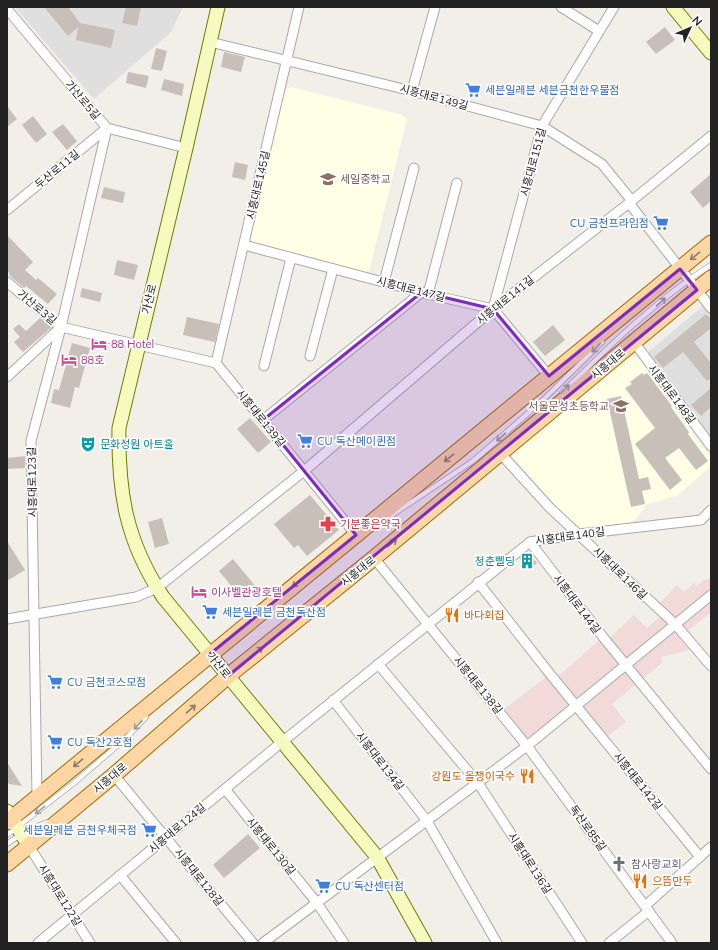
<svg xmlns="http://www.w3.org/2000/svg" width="718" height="950" font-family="Mulish,'Noto Sans KR',sans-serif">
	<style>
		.residential { fill: #e0dfdf }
		.commercial { fill: #f2dad9 }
		.education { fill: #ffffe5 }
		.building { fill: #c7bfb8 }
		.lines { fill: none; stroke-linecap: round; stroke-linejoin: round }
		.lane-casing { stroke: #a9a9a9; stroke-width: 6 }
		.street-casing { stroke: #a9a9a9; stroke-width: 11 }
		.secondary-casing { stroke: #707d05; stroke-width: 15 }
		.primary-casing { stroke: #a06b00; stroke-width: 17 }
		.lane { stroke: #fff; stroke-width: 4.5 }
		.street { stroke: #fff; stroke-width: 9 }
		.secondary { stroke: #f7fabf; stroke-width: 13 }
		.primary { stroke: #fcd6a4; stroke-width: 15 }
		.oneway { stroke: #8f7c63 }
		.oneway2 { stroke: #9c9c9c }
		.marked { fill: #7b2cbf; fill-opacity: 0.2; stroke: #7b2cbf; stroke-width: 3; stroke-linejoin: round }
		.labels { text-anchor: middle; stroke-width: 3.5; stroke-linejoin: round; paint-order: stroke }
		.shop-label { font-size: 11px; fill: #366cbe; stroke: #fff; text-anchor: start }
		.street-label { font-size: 11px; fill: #222; stroke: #fff }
		.education-label { font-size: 11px; fill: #785e54; stroke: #fff; text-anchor: start }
		.hotel-label { font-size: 11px; fill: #b23c85; stroke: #fff; text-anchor: start }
		.culture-label { font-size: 11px; fill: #0d838f; stroke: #fff; text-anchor: start }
		.health-label { font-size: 11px; fill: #be3a42; stroke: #fff; text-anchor: start }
		.food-label { font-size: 11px; fill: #c56008; stroke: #fff; text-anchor: start }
		.worship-label { font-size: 11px; fill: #5b616d; stroke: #fff; text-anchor: start }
	</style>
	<rect width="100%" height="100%" fill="#f2efe9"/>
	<!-- residential -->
	<g class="residential">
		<polygon points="15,7 183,7 171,32 94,99"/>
		<polygon points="703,306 711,315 711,437 647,353"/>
	</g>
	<!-- commercial -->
	<polygon class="commercial" points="711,578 711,615 709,614 681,636 693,649 661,657 663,662 612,704 626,722 604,739 582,713 575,713 532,748 503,710 550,674 555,679 603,637 606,641 634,615 647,628 663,614 656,607 677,585 684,592 694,583 697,586 703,580"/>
	<!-- education -->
	<g class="education">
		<polygon points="292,87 402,115 407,119 369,271 364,272 255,244 249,239 285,90"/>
		<polygon points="631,355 639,359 711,458 711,466 677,496 647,504 636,519 630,523 580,530 575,527 513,458 512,452"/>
	</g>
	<!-- building -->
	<g class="building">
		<polygon points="44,7 68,7 80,23 115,30 111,48 76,40 78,27 68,36"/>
		<polygon points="126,7 141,7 137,26 122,23"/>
		<polygon points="665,27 675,40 656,54 646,42"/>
		<polygon points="156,48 167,51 162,71 151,69"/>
		<polygon points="224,52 245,57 241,72 221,67"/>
		<polygon points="128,72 149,76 146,88 126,83"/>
		<polygon points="164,79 184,84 182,96 161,90"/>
		<polygon points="7,106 17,119 7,127"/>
		<polygon points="33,116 47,134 36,143 22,125"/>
		<polygon points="63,124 77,141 67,150 52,132"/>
		<polygon points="235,162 248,165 245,180 232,177"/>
		<polygon points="711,174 711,201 703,208 690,192"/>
		<polygon points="104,187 125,192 123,203 101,198"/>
		<polygon points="7,235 33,262 25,270 36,280 38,278 57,294 48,304 26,286 24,288 9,275 10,274 7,270"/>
		<polygon points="117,260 138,265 134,280 114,275"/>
		<polygon points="82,288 102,293 100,302 80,297"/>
		<polygon points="706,314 711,319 711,328 694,342 711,363 711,378 707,381 683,352 663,368 654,357"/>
		<polygon points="187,317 219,324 215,342 183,335"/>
		<polygon points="40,318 52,327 23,352 14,342 20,337 13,329 19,324 26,331"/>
		<polygon points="553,325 565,340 545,356 533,342"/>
		<polygon points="72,343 90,348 79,388 75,387 70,408 51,403 54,389 59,390"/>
		<polygon points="642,373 644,375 647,373 672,406 671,407 689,432 688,434 708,461 696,470 679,448 665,458 682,480 670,490 635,444 655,428 625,388 632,384 630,382"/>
		<polygon points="711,388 711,407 701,416 691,405"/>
		<polygon points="621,396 639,479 648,477 651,489 642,491 645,504 631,507 607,399"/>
		<polygon points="250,418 271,442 258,453 237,429"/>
		<polygon points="25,456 25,468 7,469 7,458"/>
		<polygon points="310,495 339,530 307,556 298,545 294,548 274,524"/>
		<polygon points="162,518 169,544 155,548 148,522"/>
		<polygon points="7,541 25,570 7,581"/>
		<polygon points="524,555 530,555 537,563 529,570 519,558"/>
		<polygon points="233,559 256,587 242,599 219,571"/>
		<polygon points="7,762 22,786 9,784 7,781"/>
		<polygon points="248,834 260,848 224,878 213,865"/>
	</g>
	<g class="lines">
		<defs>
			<g id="lane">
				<path d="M562,393C608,347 656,300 711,265"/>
				<polyline points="389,517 473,461 541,402 602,342"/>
				<polyline points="7,835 74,783 125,739 146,717"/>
				<polyline points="7,844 27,830 48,822"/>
			</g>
			<g id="street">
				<polyline points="561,7 599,31"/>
				<polyline points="7,9 107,128 186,148"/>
				<polyline points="210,42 412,91 542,126 602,164 632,201"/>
				<polyline points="412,91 435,7"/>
				<polyline points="629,203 711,308"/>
				<polyline points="7,210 107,128"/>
				<polyline points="244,245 428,294 493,309 549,376"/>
				<polyline points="7,282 61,327 216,363 356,535"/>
				<polyline points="384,282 414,168"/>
				<polyline points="428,294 457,183"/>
				<polyline points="493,309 542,126 614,7"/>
				<polyline points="634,342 711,446"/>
				<polyline points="310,356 333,269"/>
				<polyline points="216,363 299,7"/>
				<polyline points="264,366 291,258"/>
				<polyline points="7,377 60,328"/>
				<polyline points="263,420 422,292"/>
				<polyline points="500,453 550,508 675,624 711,666"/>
				<polyline points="530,542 603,637 711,769"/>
				<polyline points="374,558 527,746 672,943"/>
				<polyline points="478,582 550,674 700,857"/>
				<polyline points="7,619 136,597 157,588 304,471 493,309 629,203 711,136"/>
				<polyline points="378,664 478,783 582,943"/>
				<polyline points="333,700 427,821 497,943"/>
				<polyline points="114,775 253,943"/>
				<polyline points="225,789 317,903 344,943"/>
				<polyline points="37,797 31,441 61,327 107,128"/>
				<polyline points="29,846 90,943"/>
				<polyline points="120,875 176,943"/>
				<polyline points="645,906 711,847"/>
				<polyline points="38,943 282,742 530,542 579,534 701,520 711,510"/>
				<polyline points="263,943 527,746 711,595"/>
				<polyline points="609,943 649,911"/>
			</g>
			<g id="secondary">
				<path d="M218,7L186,148L119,428C118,493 126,541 163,597L377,857L425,943"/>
				<polyline points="673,7 711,53"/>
				<polyline points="7,811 29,846"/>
			</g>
			<g id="primary">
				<polyline points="7,822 711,243"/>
				<polyline points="7,864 114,775 228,676 374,558 711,278"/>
			</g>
		</defs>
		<!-- lane casing -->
		<use href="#lane" class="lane-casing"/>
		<!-- street casing -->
		<use href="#street" class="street-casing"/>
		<!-- secondary casing -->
		<use href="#secondary" class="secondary-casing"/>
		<!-- primary casing -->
		<use href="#primary" class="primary-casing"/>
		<!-- lane -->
		<use href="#lane" class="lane"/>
		<!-- street -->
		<use href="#street" class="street"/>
		<!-- secondary -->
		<use href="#secondary" class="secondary"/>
		<!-- primary -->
		<use href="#primary" class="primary"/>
	</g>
	<!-- one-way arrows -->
	<defs><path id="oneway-shaft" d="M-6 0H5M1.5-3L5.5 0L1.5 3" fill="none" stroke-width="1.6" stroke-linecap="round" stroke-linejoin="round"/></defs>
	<g class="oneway">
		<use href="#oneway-shaft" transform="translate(695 256) rotate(141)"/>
		<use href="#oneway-shaft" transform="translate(449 458) rotate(141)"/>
		<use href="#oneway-shaft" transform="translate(392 543) rotate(-40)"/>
		<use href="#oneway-shaft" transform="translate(297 583) rotate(141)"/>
		<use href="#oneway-shaft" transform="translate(258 651) rotate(-39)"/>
		<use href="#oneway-shaft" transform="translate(191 709) rotate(-41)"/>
		<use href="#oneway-shaft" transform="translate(78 763) rotate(140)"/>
	</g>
	<g class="oneway2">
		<use href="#oneway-shaft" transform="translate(661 302) rotate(-41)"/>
		<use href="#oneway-shaft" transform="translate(596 348) rotate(134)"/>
		<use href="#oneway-shaft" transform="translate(565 389) rotate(-45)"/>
		<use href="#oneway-shaft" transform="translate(501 437) rotate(139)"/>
		<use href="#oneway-shaft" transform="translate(138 725) rotate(133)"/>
		<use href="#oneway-shaft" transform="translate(40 810) rotate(142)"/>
	</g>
	<!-- marked area -->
	<path class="marked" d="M680,269L697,290L228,676L210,654L356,535L263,420L422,292L493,309L549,376Z"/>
	<!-- icons -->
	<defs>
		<symbol id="supermarket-bare" viewBox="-9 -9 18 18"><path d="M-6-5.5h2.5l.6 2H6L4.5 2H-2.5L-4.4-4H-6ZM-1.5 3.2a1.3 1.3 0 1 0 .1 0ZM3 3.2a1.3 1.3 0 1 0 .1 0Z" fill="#3f7fe0" stroke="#fff" stroke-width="2.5" paint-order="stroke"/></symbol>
		<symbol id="school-bare" viewBox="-9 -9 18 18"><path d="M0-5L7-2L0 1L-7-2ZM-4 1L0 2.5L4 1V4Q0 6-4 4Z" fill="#8d6e63" stroke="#fff" stroke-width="2.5" paint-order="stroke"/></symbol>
		<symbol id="hotel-bare" viewBox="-9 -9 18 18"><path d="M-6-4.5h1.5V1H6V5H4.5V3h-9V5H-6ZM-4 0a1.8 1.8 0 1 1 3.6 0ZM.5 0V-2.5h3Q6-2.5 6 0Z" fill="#d1479c" stroke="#fff" stroke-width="2.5" paint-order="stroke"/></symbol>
		<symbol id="theatre-bare" viewBox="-9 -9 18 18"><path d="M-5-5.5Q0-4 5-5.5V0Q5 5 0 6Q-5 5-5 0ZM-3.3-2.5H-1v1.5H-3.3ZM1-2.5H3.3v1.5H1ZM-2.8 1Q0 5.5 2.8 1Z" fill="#0f9aa8" stroke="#fff" stroke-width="2.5" paint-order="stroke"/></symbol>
		<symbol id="pharmacy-bare" viewBox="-9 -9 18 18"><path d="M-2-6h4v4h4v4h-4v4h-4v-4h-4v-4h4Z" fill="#e0444e" stroke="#fff" stroke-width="2.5" paint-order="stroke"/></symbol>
		<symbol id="building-bare" viewBox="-9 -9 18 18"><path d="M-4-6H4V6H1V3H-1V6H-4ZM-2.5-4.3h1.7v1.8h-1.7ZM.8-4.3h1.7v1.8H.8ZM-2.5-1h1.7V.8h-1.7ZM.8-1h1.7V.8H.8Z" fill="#0f9aa8" stroke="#fff" stroke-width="2.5" paint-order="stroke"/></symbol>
		<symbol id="restaurant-bare" viewBox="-9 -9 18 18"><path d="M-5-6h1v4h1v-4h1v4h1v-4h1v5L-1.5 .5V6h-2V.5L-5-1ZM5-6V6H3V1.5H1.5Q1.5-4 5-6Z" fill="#e8710a" stroke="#fff" stroke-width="2.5" paint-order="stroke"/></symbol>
		<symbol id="church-bare" viewBox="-9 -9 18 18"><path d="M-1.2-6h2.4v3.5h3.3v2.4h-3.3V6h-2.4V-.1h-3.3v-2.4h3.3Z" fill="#6b7280" stroke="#fff" stroke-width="2.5" paint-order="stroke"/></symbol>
	</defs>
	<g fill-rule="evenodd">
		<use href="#supermarket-bare" x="462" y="79" width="22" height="22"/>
		<use href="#school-bare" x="317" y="168" width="22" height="22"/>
		<use href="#supermarket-bare" x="650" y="212" width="22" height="22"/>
		<use href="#hotel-bare" x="88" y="333" width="22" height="22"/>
		<use href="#hotel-bare" x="58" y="349" width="22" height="22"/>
		<use href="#school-bare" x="610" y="395" width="22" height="22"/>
		<use href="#supermarket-bare" x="294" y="430" width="22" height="22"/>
		<use href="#theatre-bare" x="77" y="433" width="22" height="22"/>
		<use href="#pharmacy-bare" x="317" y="513" width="22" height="22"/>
		<use href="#building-bare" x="516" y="550" width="22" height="22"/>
		<use href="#hotel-bare" x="188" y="581" width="22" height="22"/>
		<use href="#supermarket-bare" x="199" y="601" width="22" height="22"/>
		<use href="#restaurant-bare" x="441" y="604" width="22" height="22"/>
		<use href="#supermarket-bare" x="44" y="671" width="22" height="22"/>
		<use href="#supermarket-bare" x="44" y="731" width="22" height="22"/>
		<use href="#restaurant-bare" x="516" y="765" width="22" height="22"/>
		<use href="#supermarket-bare" x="138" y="819" width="22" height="22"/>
		<use href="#church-bare" x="608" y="853" width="22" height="22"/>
		<use href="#restaurant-bare" x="629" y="870" width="22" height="22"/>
		<use href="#supermarket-bare" x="312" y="875" width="22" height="22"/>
	</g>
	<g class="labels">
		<!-- shop labels -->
		<g class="shop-label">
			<text x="485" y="94">세븐일레븐 세븐금천한우물점</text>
			<text x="649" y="227" text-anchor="end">CU 금천프라임점</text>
			<text x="317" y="445">CU 독산메이퀸점</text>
			<text x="222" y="616">세븐일레븐 금천독산점</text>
			<text x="67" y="686">CU 금천코스모점</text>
			<text x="67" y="746">CU 독산2호점</text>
			<text x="137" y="834" text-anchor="end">세븐일레븐 금천우체국점</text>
			<text x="335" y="890">CU 독산센터점</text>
		</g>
		<!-- street labels -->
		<g class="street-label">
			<text transform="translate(434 97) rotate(15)" y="4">시흥대로149길</text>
			<text transform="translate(83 100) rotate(50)" y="4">가산로5길</text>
			<text transform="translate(533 162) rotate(-75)" y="4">시흥대로151길</text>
			<text transform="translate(57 169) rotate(-39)" y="4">두산로11길</text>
			<text transform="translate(258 185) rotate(-77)" y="4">시흥대로145길</text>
			<text transform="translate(411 289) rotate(14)" y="4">시흥대로147길</text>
			<text transform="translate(149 299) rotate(-76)" y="4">가산로</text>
			<text transform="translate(505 300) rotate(-39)" y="4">시흥대로141길</text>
			<text transform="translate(37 307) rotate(40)" y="4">가산로3길</text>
			<text transform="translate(608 364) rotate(-40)" y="4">시흥대로</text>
			<text transform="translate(672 394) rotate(53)" y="4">시흥대로148길</text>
			<text transform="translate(261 418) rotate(51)" y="4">시흥대로139길</text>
			<text transform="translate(32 482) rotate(-91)" y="4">시흥대로123길</text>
			<text transform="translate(570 536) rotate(-8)" y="4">시흥대로140길</text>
			<text transform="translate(358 571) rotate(-39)" y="4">시흥대로</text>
			<text transform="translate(620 573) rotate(44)" y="4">시흥대로146길</text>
			<text transform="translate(577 604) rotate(53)" y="4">시흥대로144길</text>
			<text transform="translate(219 665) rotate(51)" y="4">가산로</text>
			<text transform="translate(478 685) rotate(51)" y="4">시흥대로138길</text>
			<text transform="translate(380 761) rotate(52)" y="4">시흥대로134길</text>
			<text transform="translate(110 778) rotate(-40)" y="4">시흥대로</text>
			<text transform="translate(638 781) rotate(51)" y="4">시흥대로142길</text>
			<text transform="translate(177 828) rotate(-40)" y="4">시흥대로124길</text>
			<text transform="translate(588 828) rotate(54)" y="4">독산로85길</text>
			<text transform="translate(271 846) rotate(51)" y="4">시흥대로130길</text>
			<text transform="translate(530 863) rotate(57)" y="4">시흥대로136길</text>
			<text transform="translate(199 877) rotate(51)" y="4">시흥대로128길</text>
			<text transform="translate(60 895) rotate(58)" y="4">시흥대로122길</text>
		</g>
		<!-- education labels -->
		<g class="education-label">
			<text x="340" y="183">세일중학교</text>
			<text x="609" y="410" text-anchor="end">서울문성초등학교</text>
		</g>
		<!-- hotel labels -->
		<g class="hotel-label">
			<text x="111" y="348">88 Hotel</text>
			<text x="81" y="364">88호</text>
			<text x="211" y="596">이사벨관광호텔</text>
		</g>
		<!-- culture labels -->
		<g class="culture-label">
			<text x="100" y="448">문화정원 아트홀</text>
			<text x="515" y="565" text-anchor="end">청춘삘딩</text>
		</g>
		<!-- health labels -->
		<g class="health-label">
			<text x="340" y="528">기분좋은약국</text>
		</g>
		<!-- food labels -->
		<g class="food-label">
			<text x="464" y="619">바다회집</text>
			<text x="515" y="780" text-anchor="end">강원도 올챙이국수</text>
			<text x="652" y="885">으뜸만두</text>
		</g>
		<!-- worship labels -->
		<g class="worship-label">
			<text x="631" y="868">참사랑교회</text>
		</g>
	</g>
	<!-- border -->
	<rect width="718" height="950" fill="none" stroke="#222222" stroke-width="16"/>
	<!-- north arrow -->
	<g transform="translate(690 28) rotate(46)" stroke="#ffffff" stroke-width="3" paint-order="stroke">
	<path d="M0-3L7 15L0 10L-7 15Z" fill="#222222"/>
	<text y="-6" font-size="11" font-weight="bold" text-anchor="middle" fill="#222222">N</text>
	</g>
</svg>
